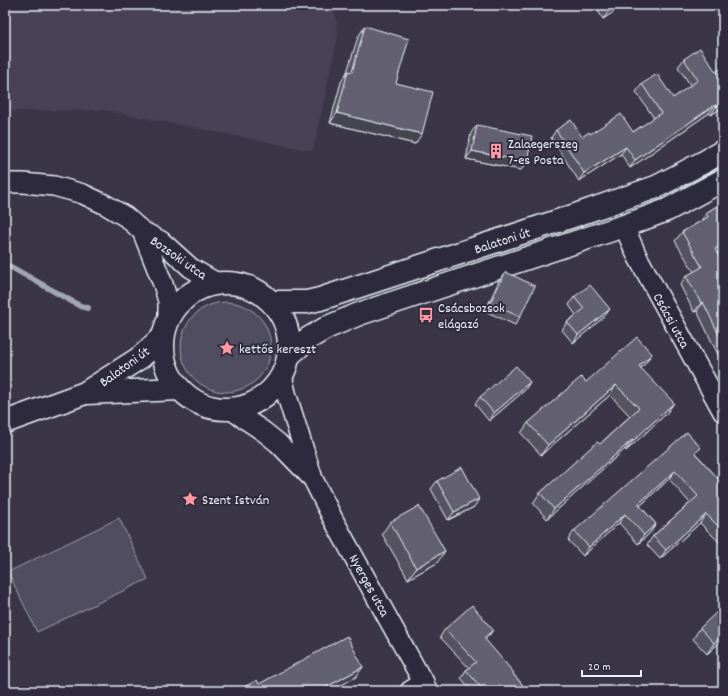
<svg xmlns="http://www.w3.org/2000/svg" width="728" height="696" font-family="Dekko,sans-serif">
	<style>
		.built { fill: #464354 }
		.green { fill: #504e5f; stroke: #9ca0ac }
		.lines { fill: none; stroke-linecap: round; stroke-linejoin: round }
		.stream { stroke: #a2a6b1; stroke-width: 6 }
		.street-casing { stroke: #e8f1f8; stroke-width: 22 }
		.primary-casing { stroke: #e8f1f8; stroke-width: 25 }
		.street { stroke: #2f2a3d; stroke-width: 19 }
		.primary { stroke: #2f2a3d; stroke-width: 22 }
		.wall { fill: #555361; stroke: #e8f1f8 }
		.shaded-wall { fill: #45444f; stroke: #e8f1f8 }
		.building { fill: #636171; stroke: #e8f1f8 }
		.labels { text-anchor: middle; stroke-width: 4; stroke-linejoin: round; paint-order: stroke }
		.poi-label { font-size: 14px; fill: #e8f1f8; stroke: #2f2a3d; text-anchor: start }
		.street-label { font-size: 14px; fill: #e8f1f8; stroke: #2f2a3d }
	</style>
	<rect width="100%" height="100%" fill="#3a3648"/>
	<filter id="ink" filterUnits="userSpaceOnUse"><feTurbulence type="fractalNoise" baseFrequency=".025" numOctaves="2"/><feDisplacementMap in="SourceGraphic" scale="8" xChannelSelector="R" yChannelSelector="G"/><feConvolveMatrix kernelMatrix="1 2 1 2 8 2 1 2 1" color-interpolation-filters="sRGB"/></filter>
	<g filter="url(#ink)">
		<!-- built -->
		<polygon class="built" points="5,5 334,5 338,35 313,151 103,110 5,111"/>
		<!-- green -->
		<g class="green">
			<circle cx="226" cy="347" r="45"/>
			<polygon points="119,518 148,579 37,632 8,572"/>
		</g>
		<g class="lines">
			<!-- stream -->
			<polyline class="stream" points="5,266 11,267 80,306 88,308"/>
			<defs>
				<g id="street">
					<polyline points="5,183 23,183 54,186 83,194 106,205 126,217 142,231 161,241 191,268 217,283"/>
					<polyline points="624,226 637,256 723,412"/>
					<polyline points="142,231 163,284 168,301 168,319"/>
					<polyline points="282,375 286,393 313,479 333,519 428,691"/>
					<polyline points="230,409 263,431 278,443 310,476"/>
					<polyline points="410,691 424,682"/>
				</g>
				<g id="primary">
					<circle cx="226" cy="346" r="63"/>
					<polyline points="272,302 307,302 320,299 573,216 656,187 706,161 723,151"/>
					<polyline points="289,355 309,338 328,327 359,314 624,226 667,210 723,180"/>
					<polyline points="86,393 179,389"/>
					<polyline points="5,422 85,393 141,357 162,337"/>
				</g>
			</defs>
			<!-- street casing -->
			<use href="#street" class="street-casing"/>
			<!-- primary casing -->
			<use href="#primary" class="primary-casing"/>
			<!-- street -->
			<use href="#street" class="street"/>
			<!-- primary -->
			<use href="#primary" class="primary"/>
		</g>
		<!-- wall -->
		<g class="wall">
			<polygon points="74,5 87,5 75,9"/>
			<polygon points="595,5 624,5 603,19 595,6"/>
			<polygon points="365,26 396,83 415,144 330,123 341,82 347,72 358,37"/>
			<polygon points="684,59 716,72 723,67 723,107 711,115 709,113 630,168 621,154 579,181 551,138 556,130 582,137 590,134 633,132 654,118 636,92 642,84 673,98 691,86 678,67"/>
			<polygon points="477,125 521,170 466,159 471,133"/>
			<polygon points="723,202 723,249 717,253 723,265 723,365 697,311 694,312 680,285 686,276 694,272 675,241 682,232 701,221 706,213"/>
			<polygon points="505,273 520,317 515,325 485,311 499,281"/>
			<polygon points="574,297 604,317 573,343 562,330 567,322 576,315 569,305"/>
			<polygon points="645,364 641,368 667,413 626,451 625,449 547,519 533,503 540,493 600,444 630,416 610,395 541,455 521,433 528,423 586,382"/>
			<polygon points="525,390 489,421 475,404 480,397"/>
			<polygon points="696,454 723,484 723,546 700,523 660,559 647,545 653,536 690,503 669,479 640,506 656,524 650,533 638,544 619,523 583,556 568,540 574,531"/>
			<polygon points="437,481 474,507 448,520 431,489"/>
			<polygon points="390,522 437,563 408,579 382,534"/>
			<polygon points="700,628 723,639 707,654 693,639"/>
			<polygon points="445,629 488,637 485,640 513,674 528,691 472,691 461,678 466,670 469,668 440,637"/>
		</g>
		<!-- shaded-wall -->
		<g class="shaded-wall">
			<polygon points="78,5 87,5 75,9"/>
			<polygon points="617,5 624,5 603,19 609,11"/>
			<polygon points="723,102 723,107 711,115 716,107"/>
			<polygon points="715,105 709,113 630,168 635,160"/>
			<polygon points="337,113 422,134 415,144 330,123"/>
			<polygon points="626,147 621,154 579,181 584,173"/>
			<polygon points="472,151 527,162 521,170 466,159"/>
			<polygon points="723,244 723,249 709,258 715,249"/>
			<polygon points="703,302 697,311 694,312 701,303"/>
			<polygon points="610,309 604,317 573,343 578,335"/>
			<polygon points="652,354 645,364 632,375 639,366"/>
			<polygon points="530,382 525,390 489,421 494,413"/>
			<polygon points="616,385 610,395 541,455 548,445"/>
			<polygon points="674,403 667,413 626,451 633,441"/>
			<polygon points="632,440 625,449 547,519 554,509"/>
			<polygon points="675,471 669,479 632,513 638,504"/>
			<polygon points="479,499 474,507 448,520 454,512"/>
			<polygon points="625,514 619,523 583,556 589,547"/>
			<polygon points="706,514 700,523 660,559 666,550"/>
			<polygon points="656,524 650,533 638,544 644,535"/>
			<polygon points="445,551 437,563 408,579 416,568"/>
			<polygon points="493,630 488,637 479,646 484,638"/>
			<polygon points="723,635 723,639 707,654 714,643"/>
			<polygon points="363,667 356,677 331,691 319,691"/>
		</g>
		<!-- building -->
		<g class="building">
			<polygon points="605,5 617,5 609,11"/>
			<polygon points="365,26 409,39 396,83 433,92 422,134 337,113 348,71 352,72"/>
			<polygon points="700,48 716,72 723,67 723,102 716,107 715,105 635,160 626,147 584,173 556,130 571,120 582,137 589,132 590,134 621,114 633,132 661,113 642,84 657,74 673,98 698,80 684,59"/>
			<polygon points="477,125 532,136 527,162 472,151"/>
			<polygon points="723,202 723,244 715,249 723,265 723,343 703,302 701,303 686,276 702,267 682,232 708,217 706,213"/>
			<polygon points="506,272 535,286 520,317 490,303 505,273"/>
			<polygon points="590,285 610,309 578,335 567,322 584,309 574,297"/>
			<polygon points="637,337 652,354 639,366 674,403 633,441 632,440 554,509 540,493 597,442 600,444 639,408 616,385 548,445 528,423 581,377 586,382"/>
			<polygon points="516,366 530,382 494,413 480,397"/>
			<polygon points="687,432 701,448 695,453 723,484 723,531 706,514 666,550 653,536 698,496 675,471 638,504 656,524 644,535 625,514 589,547 574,531"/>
			<polygon points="462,467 479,499 454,512 437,481"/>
			<polygon points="419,506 445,551 416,568 390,522"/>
			<polygon points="472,605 493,630 484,638 514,673 513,674 528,691 484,691 466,670 476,662 445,629"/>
			<polygon points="723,606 723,635 714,643 700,628"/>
			<polygon points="347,636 363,667 319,691 237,691 257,680 259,684"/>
			<polygon points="221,689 222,691 217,691"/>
		</g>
	</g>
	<!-- icons -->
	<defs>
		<symbol id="building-bare" viewBox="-9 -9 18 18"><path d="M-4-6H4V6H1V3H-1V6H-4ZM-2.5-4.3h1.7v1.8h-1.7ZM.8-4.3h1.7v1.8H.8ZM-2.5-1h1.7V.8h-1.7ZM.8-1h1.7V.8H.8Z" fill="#ff9aa2" stroke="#2f2a3d" stroke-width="2.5" paint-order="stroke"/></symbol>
		<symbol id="bus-bare" viewBox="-9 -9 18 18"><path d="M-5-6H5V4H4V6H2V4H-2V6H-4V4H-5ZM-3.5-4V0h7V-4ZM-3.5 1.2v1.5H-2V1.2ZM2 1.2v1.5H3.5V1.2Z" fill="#ff9aa2" stroke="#2f2a3d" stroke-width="2.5" paint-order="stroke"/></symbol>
		<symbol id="sight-bare" viewBox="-9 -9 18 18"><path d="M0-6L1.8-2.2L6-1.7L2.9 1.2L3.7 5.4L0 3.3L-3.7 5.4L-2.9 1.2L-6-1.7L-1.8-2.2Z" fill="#ff9aa2" stroke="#2f2a3d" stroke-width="2.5" paint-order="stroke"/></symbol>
	</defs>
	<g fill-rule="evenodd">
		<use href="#building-bare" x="485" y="140" width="22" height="22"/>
		<use href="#bus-bare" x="415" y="304" width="22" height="22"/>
		<use href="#sight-bare" x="216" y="337" width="22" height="22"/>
		<use href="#sight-bare" x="179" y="488" width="22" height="22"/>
	</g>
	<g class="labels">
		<!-- poi labels -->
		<g class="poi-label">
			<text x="508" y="148">Zalaegerszeg<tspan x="508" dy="16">7-es Posta</tspan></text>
			<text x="438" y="312">Csácsbozsok<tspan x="438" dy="16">elágazó</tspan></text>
			<text x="239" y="353">kettős kereszt</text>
			<text x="202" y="504">Szent István</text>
		</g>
		<!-- street labels -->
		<g class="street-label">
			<text transform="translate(502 240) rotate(-18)" y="5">Balatoni út</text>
			<text transform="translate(179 257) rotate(35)" y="5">Bozsoki utca</text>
			<text transform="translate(672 320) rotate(61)" y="5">Csácsi utca</text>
			<text transform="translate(124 366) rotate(-36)" y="5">Balatoni út</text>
			<text transform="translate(370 585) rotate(61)" y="5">Nyerges utca</text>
		</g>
	</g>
	<!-- margin -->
	<rect width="728" height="696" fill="none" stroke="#2f2a3d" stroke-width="20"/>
	<rect x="10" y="10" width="708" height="676" fill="none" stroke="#e8f1f8" stroke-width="1.5" filter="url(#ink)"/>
	<!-- scale -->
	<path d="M582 670v6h59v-6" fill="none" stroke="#e8f1f8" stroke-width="2"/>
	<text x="588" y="670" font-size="12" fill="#e8f1f8" stroke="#2f2a3d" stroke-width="3" paint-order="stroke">20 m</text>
</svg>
